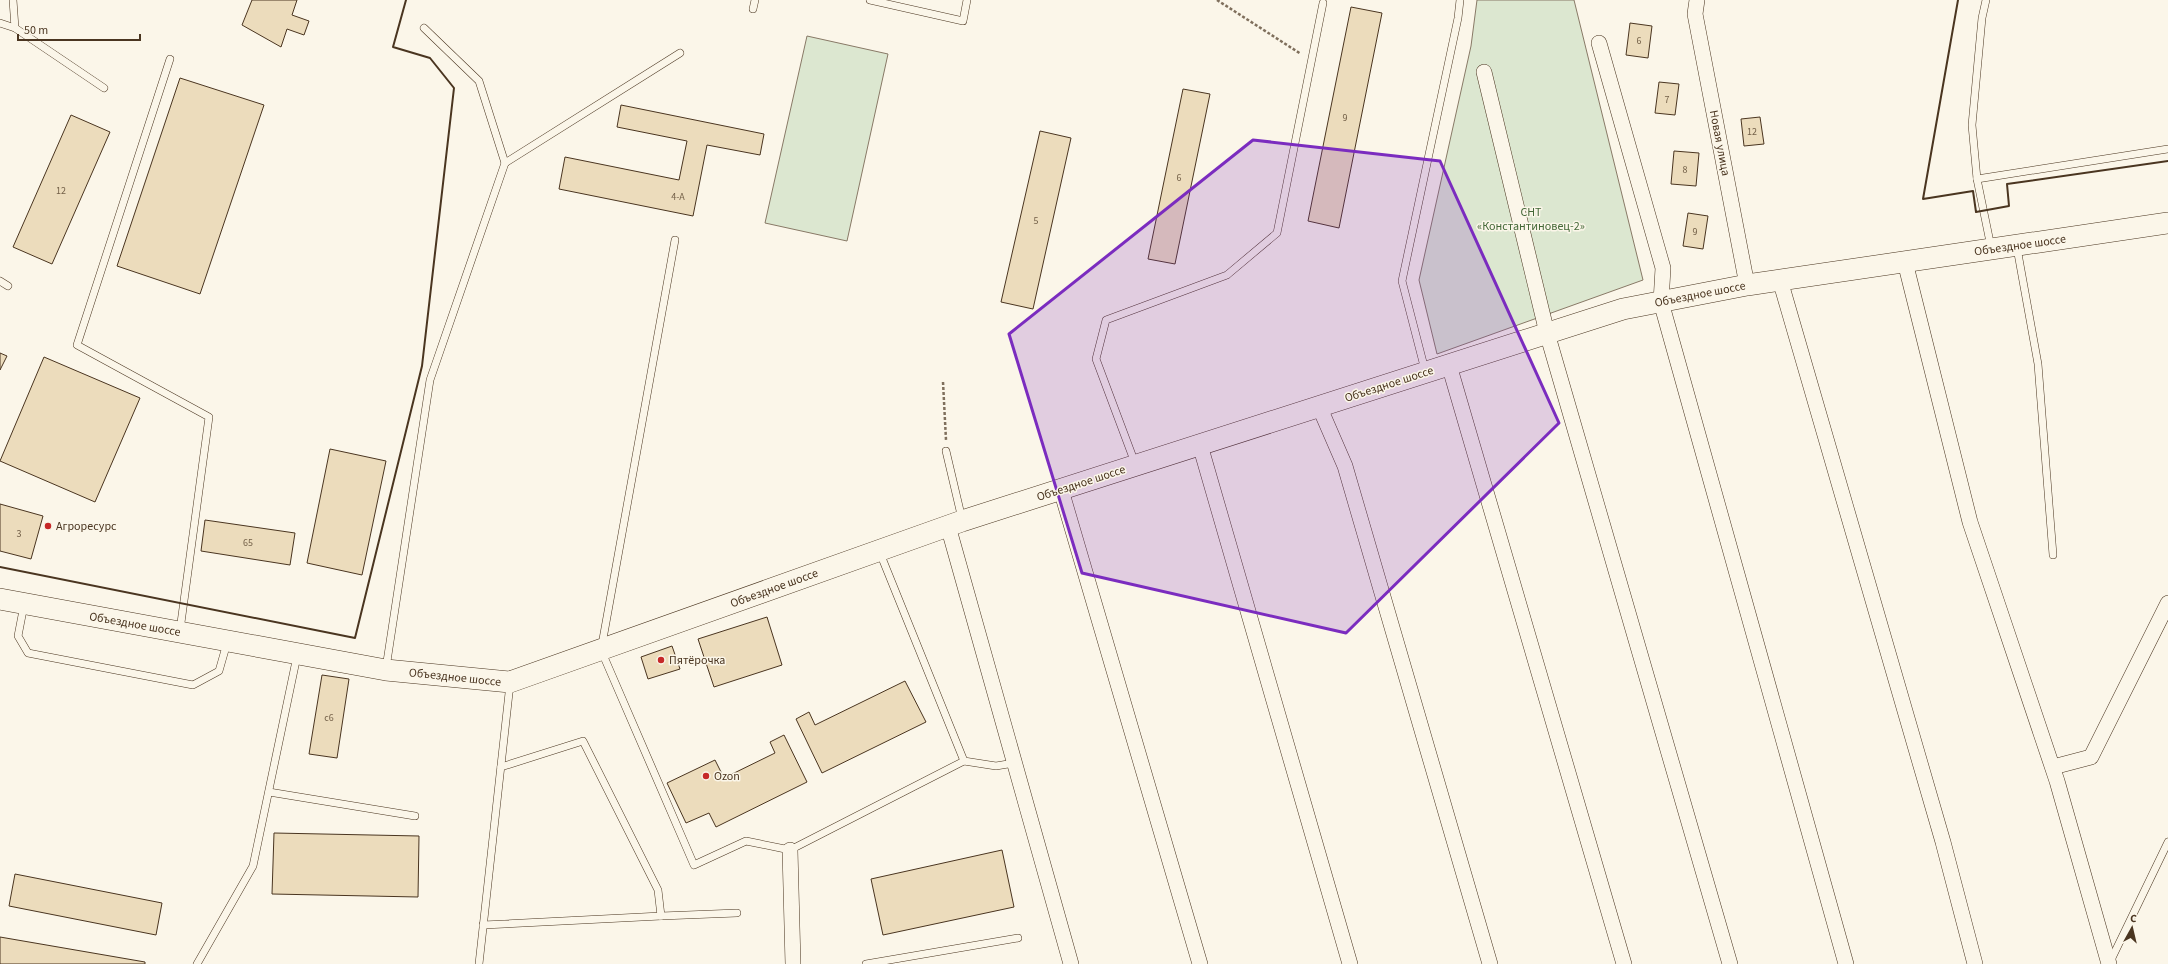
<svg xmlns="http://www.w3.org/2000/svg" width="2168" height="964" font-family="'Source Sans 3',sans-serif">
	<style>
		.green { fill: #dce7d0; stroke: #887966 }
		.building { fill: #ecdcbc; stroke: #4a3520 }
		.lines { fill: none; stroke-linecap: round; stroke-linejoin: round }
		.service-casing { stroke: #4a3520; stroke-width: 8 }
		.minor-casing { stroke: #4a3520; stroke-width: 16 }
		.secondary-casing { stroke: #4a3520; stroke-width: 22 }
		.path { stroke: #7f6f5c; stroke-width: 2.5; stroke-dasharray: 3 2; stroke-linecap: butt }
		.service { stroke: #fbf6e9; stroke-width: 7 }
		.minor { stroke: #fbf6e9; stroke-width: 15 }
		.secondary { stroke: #fbf6e9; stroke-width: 21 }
		.wall { stroke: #4a3520; stroke-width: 2 }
		.marked { fill: #7b2cbf; fill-opacity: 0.2; stroke: #7b2cbf; stroke-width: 3; stroke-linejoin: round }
		.poi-dot { fill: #c62828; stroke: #fbf6e9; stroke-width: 1.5 }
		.labels { text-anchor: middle; stroke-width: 3; stroke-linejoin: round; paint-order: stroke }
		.number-label { font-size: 10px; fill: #725f47 }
		.street-label { font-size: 12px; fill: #4a3520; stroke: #fbf6e9 }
		.park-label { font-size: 12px; fill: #436837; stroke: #fbf6e9 }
		.poi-label { font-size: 12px; fill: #4a3520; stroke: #fbf6e9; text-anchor: start }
	</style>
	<rect width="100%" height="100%" fill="#fbf6e9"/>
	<!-- green -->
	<g class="green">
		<polygon points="1477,0 1574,0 1643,280 1437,354 1419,280 1471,46"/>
		<polygon points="807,36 888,54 847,241 765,223"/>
	</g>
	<!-- building -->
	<g class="building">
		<polygon points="252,0 297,0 292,15 309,21 304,35 287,29 281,47 242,25"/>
		<polygon points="1351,7 1382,13 1339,228 1308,221"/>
		<polygon points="1630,23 1652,26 1648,58 1626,55"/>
		<polygon points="180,78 264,105 200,294 117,266"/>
		<polygon points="1659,82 1679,84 1675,115 1655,113"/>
		<polygon points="1183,89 1210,94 1175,264 1148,259"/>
		<polygon points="621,105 764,134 760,155 707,145 693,216 559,189 565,157 679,180 687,141 617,127"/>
		<polygon points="71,115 110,132 52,264 13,247"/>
		<polygon points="1760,117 1764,144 1744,146 1741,119"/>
		<polygon points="1040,131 1071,138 1033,309 1001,302"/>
		<polygon points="1674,151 1699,153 1696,186 1671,184"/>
		<polygon points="1688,213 1708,216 1703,249 1683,246"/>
		<polygon points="0,353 7,356 0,370"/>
		<polygon points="44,357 140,398 95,502 0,461"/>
		<polygon points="330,449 386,461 362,575 307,563"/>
		<polygon points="0,504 43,516 31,559 0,551"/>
		<polygon points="205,520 295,533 290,565 201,551"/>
		<polygon points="767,617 782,665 714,687 698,639"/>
		<polygon points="672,646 680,669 648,679 641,657"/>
		<polygon points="322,675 349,679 337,758 309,754"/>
		<polygon points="905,681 926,722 822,773 796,719 809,712 815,725"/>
		<polygon points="784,735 807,782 716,827 709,813 686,823 667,783 715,760 724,778 775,753 770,742"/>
		<polygon points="274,833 419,836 418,897 272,894"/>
		<polygon points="1002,850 1014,907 883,935 871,879"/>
		<polygon points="15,874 162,903 156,935 9,906"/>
		<polygon points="0,937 145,962 145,964 0,964"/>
	</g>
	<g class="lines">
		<defs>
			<g id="service">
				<polyline points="13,0 15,28 104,88"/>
				<polyline points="870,0 963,21 967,0"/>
				<polyline points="1986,0 1982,18 1972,125 1977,179 1991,247"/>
				<polyline points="753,9 755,0"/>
				<polyline points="0,23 15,28"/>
				<polyline points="170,59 77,345 209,417 180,630"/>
				<polyline points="505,163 680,53"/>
				<polyline points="1977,179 2168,149"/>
				<polyline points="675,240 601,650 694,865 746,841 790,850 964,761 880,553"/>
				<polyline points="2017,248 2038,364 2053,555"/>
				<polyline points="0,281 8,286"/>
				<polyline points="1425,370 1402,281 1458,18 1460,0"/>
				<polyline points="946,451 962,519"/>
				<polyline points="1135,463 1096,359 1106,320 1227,275 1277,233 1323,3"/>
				<polyline points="24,605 18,636 28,653 193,685 219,671 227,643"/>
				<polyline points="386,668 430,380 505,163 479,81 424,28"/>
				<polyline points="964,761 996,766 1014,763"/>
				<polyline points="269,792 415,816"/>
				<polyline points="661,916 737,913"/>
				<polyline points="483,925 661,916 658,890 583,741 501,767"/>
				<polyline points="2110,962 2168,842"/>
				<polyline points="197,964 253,866 297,656"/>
				<polyline points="479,964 510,684"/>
				<polyline points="866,964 1018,938"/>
			</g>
			<g id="minor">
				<polyline points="1697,0 1695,14 1747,285"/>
				<polyline points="1599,43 1663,268 1661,302 1846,964"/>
				<polyline points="1484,72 1547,333 1730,964"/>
				<polyline points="1905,262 1970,522 2057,781 2109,964"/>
				<polyline points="1780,280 1943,842 1975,964"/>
				<polyline points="1449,365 1624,964"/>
				<polyline points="1319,406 1345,466 1490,964"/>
				<polyline points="1200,445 1350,964"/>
				<polyline points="1061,490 1200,964"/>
				<polyline points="948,526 1071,964"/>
				<polyline points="2053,767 2091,757 2168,603"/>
				<polyline points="790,850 793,964"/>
			</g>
			<polyline id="secondary" points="0,599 386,670 510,682 962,521 1623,309 1747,285 2168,223"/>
		</defs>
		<!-- service casing -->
		<use href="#service" class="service-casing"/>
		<!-- minor casing -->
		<use href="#minor" class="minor-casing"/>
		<!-- secondary casing -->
		<use href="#secondary" class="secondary-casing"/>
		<!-- path -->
		<g class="path">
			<polyline points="1217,0 1301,54"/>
			<polyline points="943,382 946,440"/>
		</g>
		<!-- service -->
		<use href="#service" class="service"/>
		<!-- minor -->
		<use href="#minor" class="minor"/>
		<!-- secondary -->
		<use href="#secondary" class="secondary"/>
		<!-- wall -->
		<g class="wall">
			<polyline points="1958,0 1923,199 1973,191 1976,212 2009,206 2007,184 2168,161"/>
			<polyline points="0,567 355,638 422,366 454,88 430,58 393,47 406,0"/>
		</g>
	</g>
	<!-- marked area -->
	<path class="marked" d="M1253,140L1440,161L1559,423L1346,633L1082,573L1009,334Z"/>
	<!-- markers -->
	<g class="poi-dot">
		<circle cx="48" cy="526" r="4"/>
		<circle cx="661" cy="660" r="4"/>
		<circle cx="706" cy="776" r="4"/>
	</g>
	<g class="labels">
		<!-- number labels -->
		<g class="number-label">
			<text x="1639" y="44">6</text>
			<text x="1667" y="103">7</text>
			<text x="1345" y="121">9</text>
			<text x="1752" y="135">12</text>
			<text x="1685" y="173">8</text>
			<text x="1179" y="181">6</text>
			<text x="61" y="194">12</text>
			<text x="678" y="200">4-А</text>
			<text x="1036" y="224">5</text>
			<text x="1695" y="235">9</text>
			<text x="19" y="537">3</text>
			<text x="248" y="546">65</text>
			<text x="329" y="721">с6</text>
		</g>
		<!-- street labels -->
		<g class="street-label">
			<text transform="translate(1720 143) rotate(79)" y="4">Новая улица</text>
			<text transform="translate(2020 245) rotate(-8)" y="4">Объездное шоссе</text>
			<text transform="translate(1700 294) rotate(-11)" y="4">Объездное шоссе</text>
			<text transform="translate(1389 384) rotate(-18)" y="4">Объездное шоссе</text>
			<text transform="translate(1081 483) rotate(-18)" y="4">Объездное шоссе</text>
			<text transform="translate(774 588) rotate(-20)" y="4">Объездное шоссе</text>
			<text transform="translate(135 624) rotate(10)" y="4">Объездное шоссе</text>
			<text transform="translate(455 677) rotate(6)" y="4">Объездное шоссе</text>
		</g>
		<!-- park labels -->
		<g class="park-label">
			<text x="1531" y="216">СНТ<tspan x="1531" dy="14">«Константиновец-2»</tspan></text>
		</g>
		<!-- poi labels -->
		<g class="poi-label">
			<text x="56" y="530">Агроресурс</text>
			<text x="669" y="664">Пятёрочка</text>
			<text x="714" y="780">Ozon</text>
		</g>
	</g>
	<!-- north arrow -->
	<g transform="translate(2132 928) rotate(8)" stroke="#fbf6e9" stroke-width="3" paint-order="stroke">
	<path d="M0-3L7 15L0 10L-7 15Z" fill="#4a3520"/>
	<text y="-6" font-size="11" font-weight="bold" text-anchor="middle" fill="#4a3520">С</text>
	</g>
	<!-- scale -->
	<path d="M18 34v6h122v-6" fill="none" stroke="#4a3520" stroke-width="2"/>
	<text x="24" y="34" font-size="12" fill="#4a3520" stroke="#fbf6e9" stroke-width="3" paint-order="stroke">50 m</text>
</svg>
